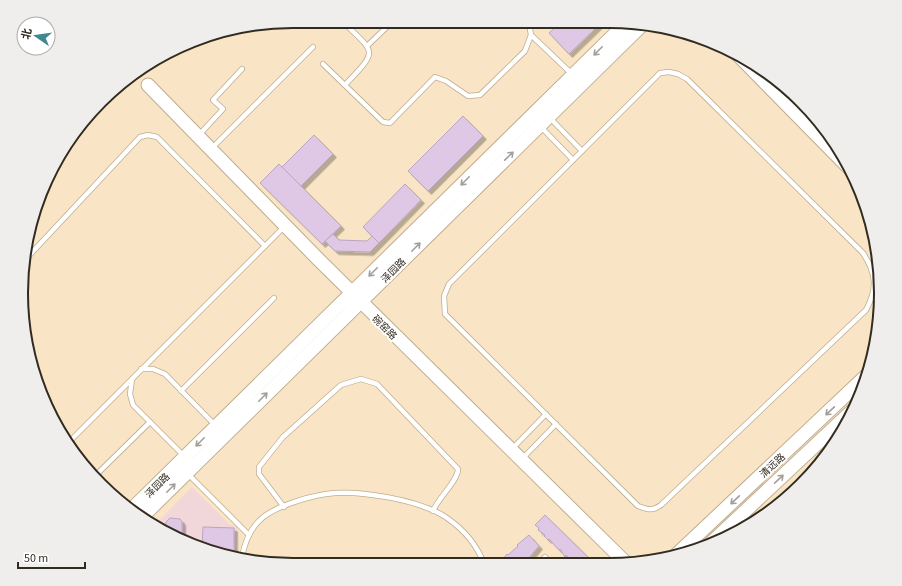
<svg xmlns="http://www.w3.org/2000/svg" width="902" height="586" font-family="'Source Sans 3','Noto Sans SC',sans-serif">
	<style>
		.education { fill: #f1d6da }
		.building { fill: #dfc8e5; stroke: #bba5c1; filter: url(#shadow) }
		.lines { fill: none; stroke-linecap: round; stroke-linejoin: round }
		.lane-casing { stroke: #bfad8f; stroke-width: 6 }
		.secondary-casing { stroke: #bfad8f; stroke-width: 15 }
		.lane { stroke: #fff; stroke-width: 4.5 }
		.secondary { stroke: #fff; stroke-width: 13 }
		.oneway { stroke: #a3a09a }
		.labels { text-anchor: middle; stroke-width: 4; stroke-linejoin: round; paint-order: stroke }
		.street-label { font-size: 10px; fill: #322b1f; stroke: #fff }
		.rim { fill: none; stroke: #322b1f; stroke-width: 2 }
	</style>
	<defs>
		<filter id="shadow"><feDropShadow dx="3.5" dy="3.5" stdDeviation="0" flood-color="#0004"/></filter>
	</defs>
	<rect width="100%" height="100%" fill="#f9e5c6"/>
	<!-- education -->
	<polygon class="education" points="192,487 230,525 237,526 236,557 189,544 156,524"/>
	<!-- building -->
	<g class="building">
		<polygon points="560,23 601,23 569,54 549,33"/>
		<polygon points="463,116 483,136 428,191 408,171"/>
		<polygon points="314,135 333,154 301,186 282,167"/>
		<polygon points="279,164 341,226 322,244 260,183"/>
		<polygon points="405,184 421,200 379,243 363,227"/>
		<polygon points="333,234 339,240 367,241 372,236 379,243 370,252 335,251 325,241"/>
		<polygon points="545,515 595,564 572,564 572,562 566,555 565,557 560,549 559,550 549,539 548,540 544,536 545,535 538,530 539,528 535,525"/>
		<polygon points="170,518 180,519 182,522 182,540 166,530 166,522"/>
		<polygon points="203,527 234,528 234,556 202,548"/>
		<polygon points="529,535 539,546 527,560 526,558 521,564 499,564 507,554 508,555 518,546 517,545"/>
	</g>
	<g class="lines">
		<defs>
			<g id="lane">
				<path d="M342,21C376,54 379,49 345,85"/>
				<polyline points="531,35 572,74"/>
				<polyline points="367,46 392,22"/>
				<polyline points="323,64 383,122 390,123 435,77 446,81 468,96 480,95 525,51 531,35 529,23"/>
				<path d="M669,72L678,74L687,79L863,253C876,273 878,288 866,310L661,505C653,511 648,510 638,506L445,314L444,296L449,284L660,73Z"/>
				<polyline points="550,118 582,151"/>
				<polyline points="541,127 573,160"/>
				<polyline points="199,135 223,109 213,100 242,69"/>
				<polyline points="212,148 313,47"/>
				<polyline points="24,261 140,137 148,135 157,137 265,246"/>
				<polyline points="141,369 153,369 165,374 215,425"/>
				<polyline points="132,379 130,394 133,405 184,456"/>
				<polyline points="181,391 274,298"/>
				<polyline points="67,444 285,226"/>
				<polyline points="512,449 546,414"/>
				<polyline points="522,459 556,424"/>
				<polyline points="188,474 249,535"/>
				<polyline points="95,476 150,422"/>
				<path d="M284,507L259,474V467L283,437L341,385L361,379L377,384L458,469C458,481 438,498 433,511"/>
				<polyline points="737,521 744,528"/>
				<path d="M242,558C244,545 249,531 259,521C272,507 307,497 326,494C357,489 421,500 447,518C463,529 477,545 484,564"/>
				<polyline points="538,564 545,557 551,564"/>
			</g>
			<g id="secondary">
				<polyline points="737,54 852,171"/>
				<polyline points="148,85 318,259 627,564"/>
				<polyline points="132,509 626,23"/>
				<polyline points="143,516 644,23"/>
				<polyline points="710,544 854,409"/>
				<polyline points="675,556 868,374"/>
			</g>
		</defs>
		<!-- lane casing -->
		<use href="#lane" class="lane-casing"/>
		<!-- secondary casing -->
		<use href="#secondary" class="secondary-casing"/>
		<!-- lane -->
		<use href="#lane" class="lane"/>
		<!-- secondary -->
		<use href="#secondary" class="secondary"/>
	</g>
	<!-- one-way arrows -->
	<defs><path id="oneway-shaft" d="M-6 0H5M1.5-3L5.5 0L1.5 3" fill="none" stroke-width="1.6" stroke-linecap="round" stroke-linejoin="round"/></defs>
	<g class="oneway">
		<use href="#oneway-shaft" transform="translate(598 51) rotate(135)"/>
		<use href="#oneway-shaft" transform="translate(509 156) rotate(-44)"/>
		<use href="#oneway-shaft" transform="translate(465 181) rotate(135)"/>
		<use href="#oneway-shaft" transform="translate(416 247) rotate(-45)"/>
		<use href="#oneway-shaft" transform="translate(373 272) rotate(135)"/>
		<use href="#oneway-shaft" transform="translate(263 397) rotate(-45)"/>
		<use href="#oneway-shaft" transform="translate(830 411) rotate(137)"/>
		<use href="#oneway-shaft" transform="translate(200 442) rotate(135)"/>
		<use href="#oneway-shaft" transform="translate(779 479) rotate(-43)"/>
		<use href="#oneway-shaft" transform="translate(171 488) rotate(-45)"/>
		<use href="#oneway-shaft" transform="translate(735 500) rotate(137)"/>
	</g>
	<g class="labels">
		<!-- street labels -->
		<g class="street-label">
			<text transform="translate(393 270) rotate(-45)" y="4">泽园路</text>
			<text transform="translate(385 327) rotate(45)" y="4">碗窑路</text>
			<text transform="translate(772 465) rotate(-43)" y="4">清远路</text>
			<text transform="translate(157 485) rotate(-45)" y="4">泽园路</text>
		</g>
	</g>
	<!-- crop -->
	<path d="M0 0H902V586H0ZM293 28H609A265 265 0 0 1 874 293V293A265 265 0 0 1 609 558H293A265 265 0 0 1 28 293V293A265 265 0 0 1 293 28Z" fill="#efeeed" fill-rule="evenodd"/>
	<path class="rim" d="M293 28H609A265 265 0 0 1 874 293V293A265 265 0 0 1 609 558H293A265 265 0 0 1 28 293V293A265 265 0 0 1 293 28Z"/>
	<!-- north arrow -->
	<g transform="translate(36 36) rotate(283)"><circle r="19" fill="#ffffff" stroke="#adaaa5"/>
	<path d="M0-3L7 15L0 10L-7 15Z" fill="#408790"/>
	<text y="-6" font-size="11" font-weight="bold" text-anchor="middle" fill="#322b1f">北</text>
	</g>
	<!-- scale -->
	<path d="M18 562v6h67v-6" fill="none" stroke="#322b1f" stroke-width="2"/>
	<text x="24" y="562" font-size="12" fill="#322b1f" stroke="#ffffff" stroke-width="3" paint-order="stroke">50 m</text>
</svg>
